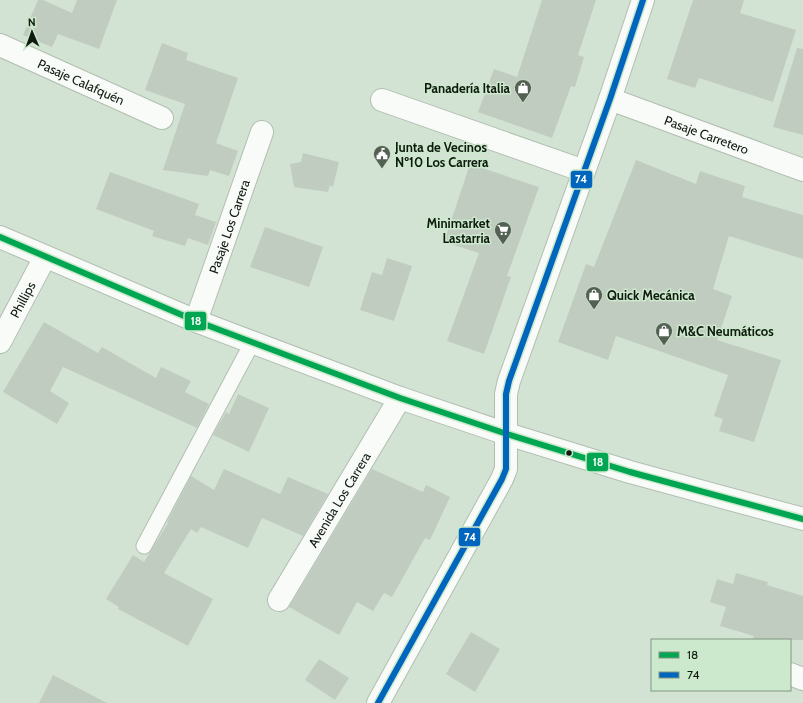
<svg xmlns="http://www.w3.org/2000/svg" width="803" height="703" font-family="Cabin,sans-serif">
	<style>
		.building { fill: #c0ccc0 }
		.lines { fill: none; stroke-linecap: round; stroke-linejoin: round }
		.service-casing { stroke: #b2beb2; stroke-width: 17 }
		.minor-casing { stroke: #b2beb2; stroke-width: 24 }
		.primary-casing { stroke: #b2beb2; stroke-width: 24 }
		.service { stroke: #f8fbf8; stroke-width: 15 }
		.minor { stroke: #f8fbf8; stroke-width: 22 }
		.primary { stroke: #f8fbf8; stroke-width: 22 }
		.bus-1-casing { stroke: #cde9cd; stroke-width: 9 }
		.bus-2-casing { stroke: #cde9cd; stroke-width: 9 }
		.bus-1 { stroke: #00a651; stroke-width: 6 }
		.bus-2 { stroke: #0065bd; stroke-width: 6 }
		.bus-dot { fill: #101a10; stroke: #cde9cd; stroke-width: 1.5 }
		.labels { text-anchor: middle; stroke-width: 3; stroke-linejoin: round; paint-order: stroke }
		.street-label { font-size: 13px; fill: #101a10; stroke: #cde9cd }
		.poi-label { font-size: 13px; font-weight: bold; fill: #101a10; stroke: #cde9cd; text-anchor: start }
		.line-badge { stroke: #cde9cd; stroke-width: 1.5 }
		.badge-label { font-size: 11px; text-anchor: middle; font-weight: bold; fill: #fff }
	</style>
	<rect width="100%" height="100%" fill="#d3e3d3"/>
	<!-- building -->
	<g class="building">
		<polygon points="38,0 43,0 72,13 77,0 117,0 99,49 58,34 52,47 23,35"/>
		<polygon points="542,0 596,0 578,55 584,57 575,87 571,86 552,138 478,112 494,69 517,77"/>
		<polygon points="693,0 744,0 740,13 796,30 773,102 699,78 695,88 667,79"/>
		<polygon points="162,43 188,53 186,60 238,78 216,143 238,151 229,176 210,170 208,176 163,170 185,104 145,90"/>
		<polygon points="797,48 803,49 803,135 773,127"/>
		<polygon points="303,153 339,162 333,187 330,185 328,192 294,187 290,164 301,162"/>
		<polygon points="636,160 696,184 700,171 745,186 742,197 803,215 803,259 729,236 713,289 732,296 717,340 781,360 754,442 719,431 723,419 714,416 728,375 616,336 608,360 558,342 586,264 594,267"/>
		<polygon points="470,164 539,187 507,276 511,277 484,354 447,341 479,253 444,242"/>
		<polygon points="110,172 199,204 195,215 216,222 208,245 188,238 185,246 152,236 154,231 96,209"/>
		<polygon points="265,227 323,247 309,287 250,267"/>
		<polygon points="387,258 412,266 394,321 360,310 372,272 382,275"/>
		<polygon points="44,322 98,353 102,347 156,378 161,367 191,381 185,392 209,404 197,428 63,367 50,391 69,403 57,424 3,392"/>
		<polygon points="238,394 269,408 249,452 213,435 226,412 229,414"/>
		<polygon points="224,469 280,494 288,477 328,494 303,536 262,518 248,548 201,527 197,533 191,529 164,573 213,599 188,646 118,609 119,607 106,599 133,555 144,562 168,523 167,522 191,476 214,490"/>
		<polygon points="372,469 423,492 426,485 450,497 430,540 425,538 392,597 384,593 373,611 357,602 339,635 289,607"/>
		<polygon points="736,573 768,582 767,585 803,596 803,640 752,640 754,636 720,626 726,607 710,602 717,579 733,584"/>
		<polygon points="471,632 500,649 475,692 446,674"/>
		<polygon points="319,659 349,678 335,700 305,680"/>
		<polygon points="53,675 107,703 39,703"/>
	</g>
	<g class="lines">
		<defs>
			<polyline id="service" points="144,546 252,343"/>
			<g id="minor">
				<path id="s1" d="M0,45L162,118"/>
				<path id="s2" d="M610,99L803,170"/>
				<polyline points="382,100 584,171"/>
				<path id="s3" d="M196,321L262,132"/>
				<path id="s4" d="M0,342L45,257"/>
				<path id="s5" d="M279,600L400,398"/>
				<polyline points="790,674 803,679"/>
				<polyline points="378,703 502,479 506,469 506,394 509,381 610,99 643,0"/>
			</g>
			<polyline id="primary" points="0,237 196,321 400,398 507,434 630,472 803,519"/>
		</defs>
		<!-- service casing -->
		<use href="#service" class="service-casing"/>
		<!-- minor casing -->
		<use href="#minor" class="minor-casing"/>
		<!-- primary casing -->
		<use href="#primary" class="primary-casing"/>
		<!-- service -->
		<use href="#service" class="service"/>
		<!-- minor -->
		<use href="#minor" class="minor"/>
		<!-- primary -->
		<use href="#primary" class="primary"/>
		<defs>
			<polyline id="bus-1" points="0,237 196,321 400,398 507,434 630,472 803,519"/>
			<polyline id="bus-2" points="378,703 502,479 506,469 506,394 509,381 610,99 643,0"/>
		</defs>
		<!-- bus-1 casing -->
		<use href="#bus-1" class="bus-1-casing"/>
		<!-- bus-2 casing -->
		<use href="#bus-2" class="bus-2-casing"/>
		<!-- bus-1 -->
		<use href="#bus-1" class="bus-1"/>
		<!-- bus-2 -->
		<use href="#bus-2" class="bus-2"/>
	</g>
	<!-- icons -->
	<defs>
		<symbol id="shop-pin" viewBox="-11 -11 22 30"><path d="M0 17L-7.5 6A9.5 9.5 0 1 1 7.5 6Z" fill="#546054" stroke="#cde9cd"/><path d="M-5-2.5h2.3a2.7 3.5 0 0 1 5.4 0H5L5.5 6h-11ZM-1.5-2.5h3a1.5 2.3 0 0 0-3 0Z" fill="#fff"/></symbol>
		<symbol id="civic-pin" viewBox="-11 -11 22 30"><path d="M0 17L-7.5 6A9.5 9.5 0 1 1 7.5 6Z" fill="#546054" stroke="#cde9cd"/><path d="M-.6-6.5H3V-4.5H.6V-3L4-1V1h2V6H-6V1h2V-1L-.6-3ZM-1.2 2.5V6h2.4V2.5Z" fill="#fff"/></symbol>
		<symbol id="supermarket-pin" viewBox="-11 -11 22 30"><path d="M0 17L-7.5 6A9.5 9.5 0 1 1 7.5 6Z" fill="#546054" stroke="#cde9cd"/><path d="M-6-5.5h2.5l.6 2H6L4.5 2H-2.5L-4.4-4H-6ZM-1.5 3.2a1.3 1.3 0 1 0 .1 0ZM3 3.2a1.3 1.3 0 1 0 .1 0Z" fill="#fff"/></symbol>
	</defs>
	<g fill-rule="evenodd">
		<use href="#shop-pin" x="513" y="78" width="20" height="27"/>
		<use href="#civic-pin" x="372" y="144" width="20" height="27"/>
		<use href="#supermarket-pin" x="493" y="220" width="20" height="27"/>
		<use href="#shop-pin" x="584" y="285" width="20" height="27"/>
		<use href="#shop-pin" x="654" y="321" width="20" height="27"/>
	</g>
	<!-- markers -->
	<circle class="bus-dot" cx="569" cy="453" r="3.5"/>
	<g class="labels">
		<!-- street labels -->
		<g class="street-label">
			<text dy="5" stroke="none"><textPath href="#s1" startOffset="89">Pasaje Calafquén</textPath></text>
			<text dy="5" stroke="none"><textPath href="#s2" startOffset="103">Pasaje Carretero</textPath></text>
			<text dy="5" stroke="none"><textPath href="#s3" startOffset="100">Pasaje Los Carrera</textPath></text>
			<text dy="5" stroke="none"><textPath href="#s4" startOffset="48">Phillips</textPath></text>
			<text dy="5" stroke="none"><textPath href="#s5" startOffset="117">Avenida Los Carrera</textPath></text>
		</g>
		<!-- poi labels -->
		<g class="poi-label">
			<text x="510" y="93" text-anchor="end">Panadería Italia</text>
			<text x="395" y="152">Junta de Vecinos<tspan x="395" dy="15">Nº10 Los Carrera</tspan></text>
			<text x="490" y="228" text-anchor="end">Minimarket<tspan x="490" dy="15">Lastarria</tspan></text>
			<text x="607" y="300">Quick Mecánica</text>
			<text x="677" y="336">M&amp;C Neumáticos</text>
		</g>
	</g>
	<g class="line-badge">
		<rect x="570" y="170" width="23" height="19" rx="4" fill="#0065bd"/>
		<rect x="184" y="311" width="23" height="20" rx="4" fill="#00a651"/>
		<rect x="586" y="452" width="23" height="20" rx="4" fill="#00a651"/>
		<rect x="458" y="527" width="23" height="20" rx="4" fill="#0065bd"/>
	</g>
	<g class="badge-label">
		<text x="581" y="183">74</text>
		<text x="196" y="325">18</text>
		<text x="598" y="466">18</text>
		<text x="470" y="541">74</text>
	</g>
	<!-- legend -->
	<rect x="651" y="639" width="140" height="52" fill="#cde9cd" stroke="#819681"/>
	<rect x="659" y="652" width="20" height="6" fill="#00a651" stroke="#819681"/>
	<text x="687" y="659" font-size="12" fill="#101a10">18</text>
	<rect x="659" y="672" width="20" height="6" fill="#0065bd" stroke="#819681"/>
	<text x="687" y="679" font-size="12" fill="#101a10">74</text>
	<!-- north arrow -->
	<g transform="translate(32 32) rotate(358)" stroke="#cde9cd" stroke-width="3" paint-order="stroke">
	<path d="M0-3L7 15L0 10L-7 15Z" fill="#101a10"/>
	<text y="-6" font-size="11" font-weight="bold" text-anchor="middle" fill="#101a10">N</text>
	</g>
</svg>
